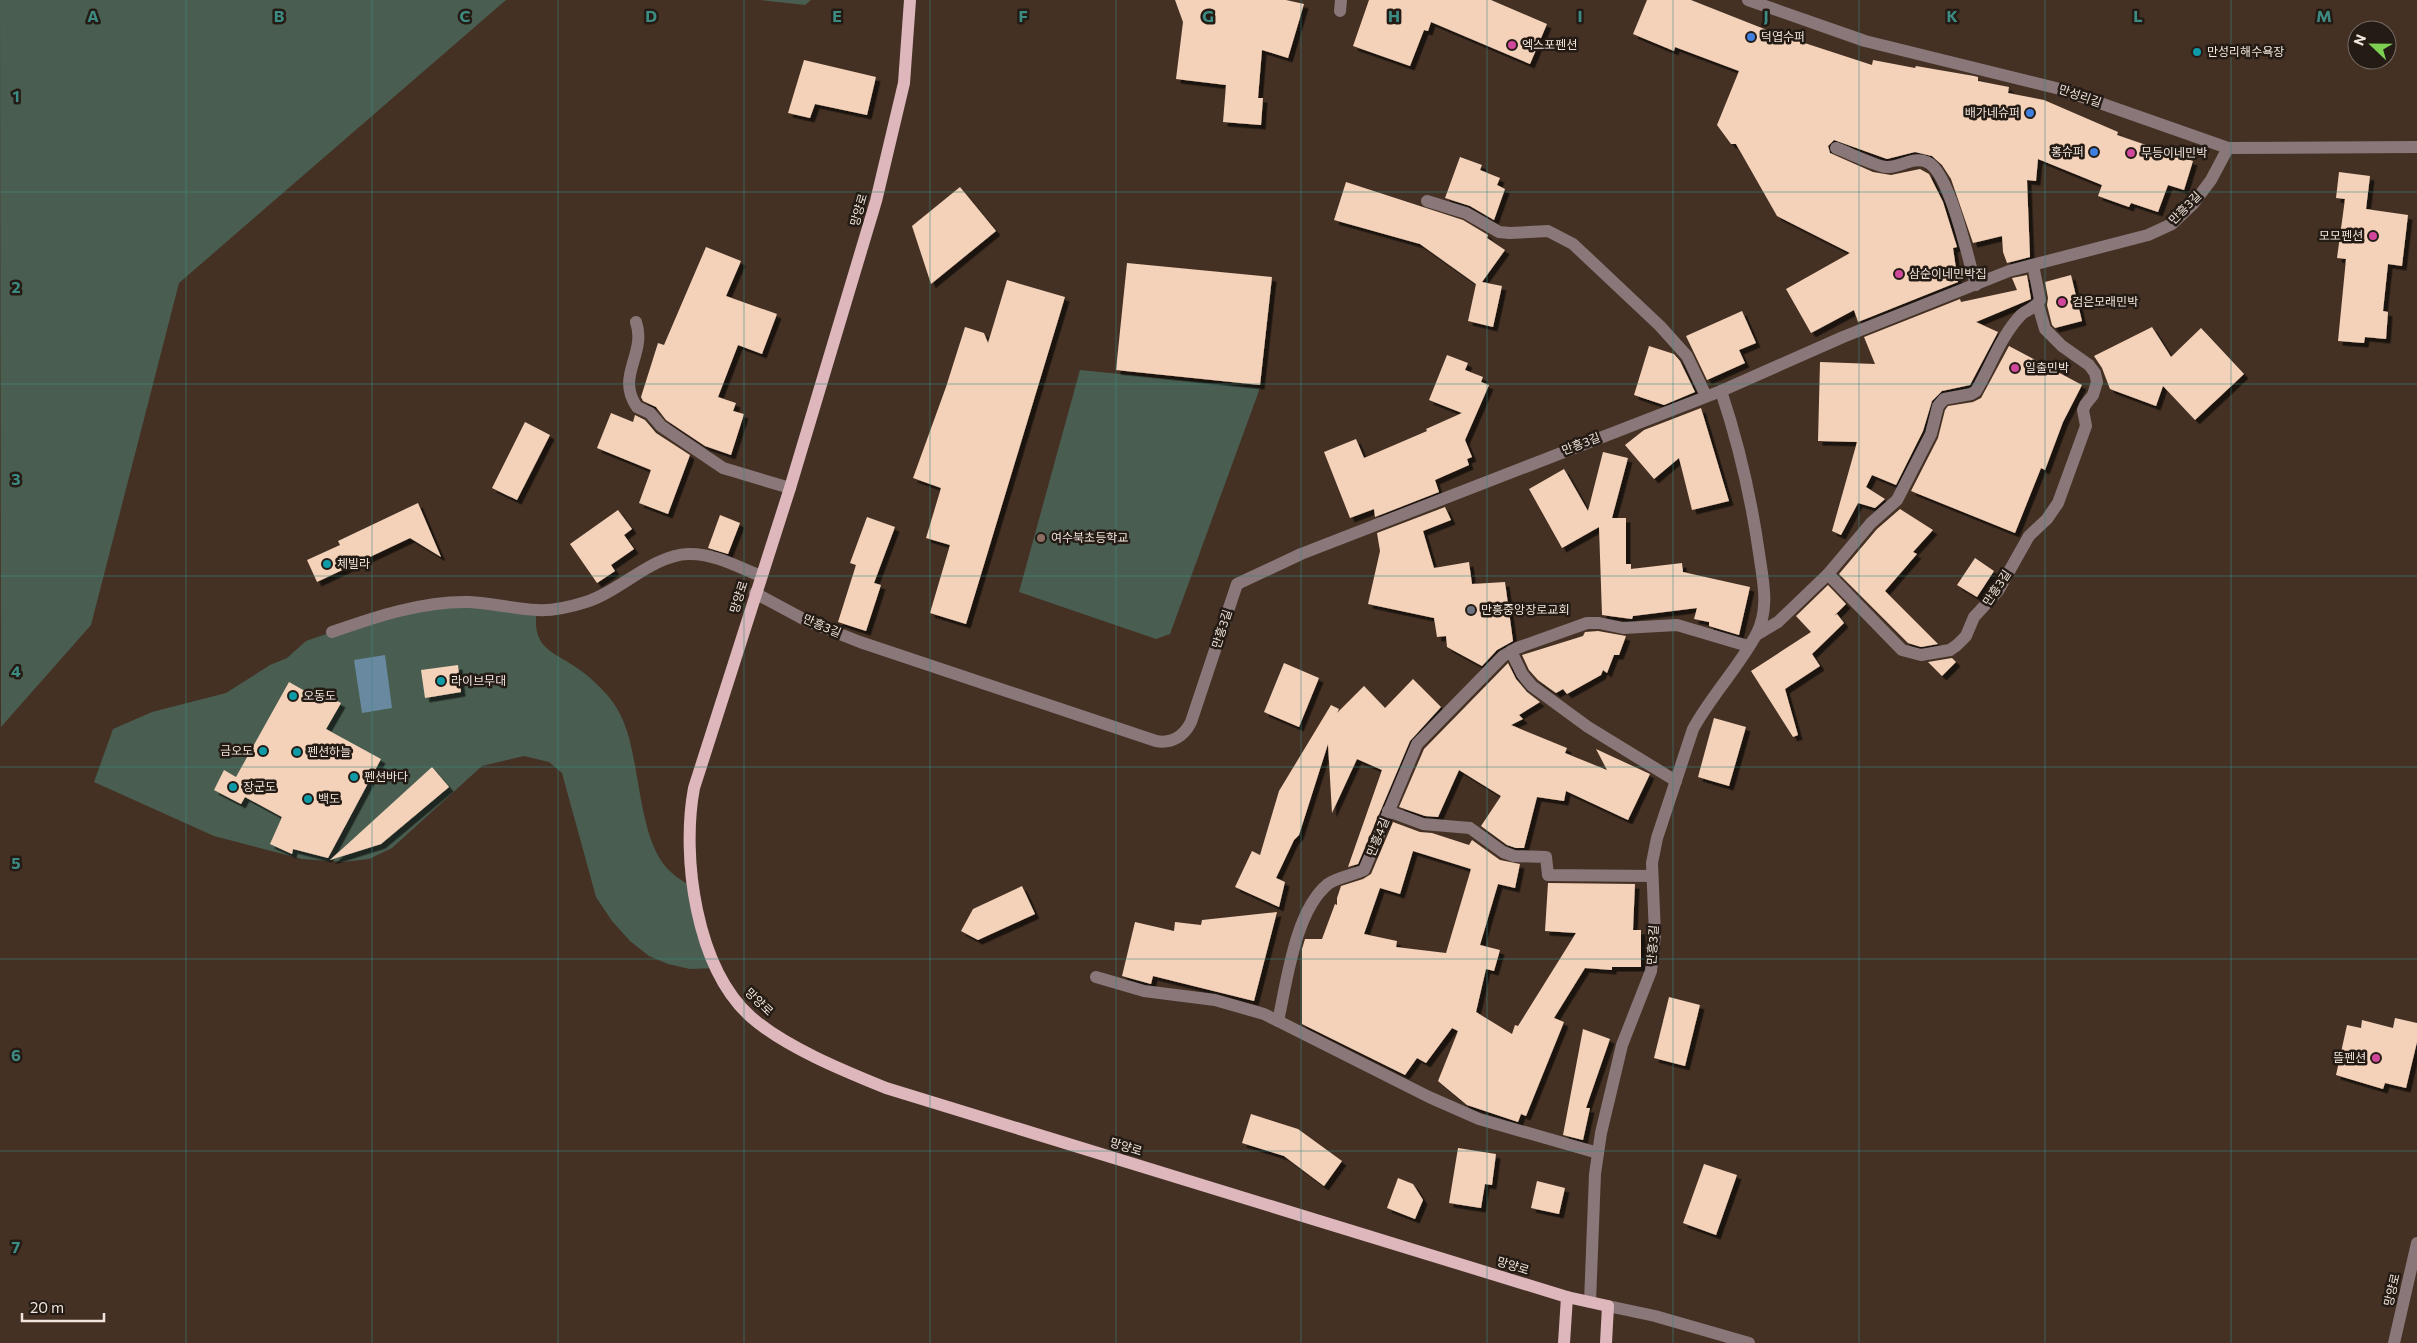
<svg xmlns="http://www.w3.org/2000/svg" width="2417" height="1343" font-family="Commissioner,'Noto Sans KR',sans-serif">
	<style>
		.green { fill: #495e50 }
		.water { fill: #6889a0 }
		.building { fill: #f4d1b9; fill-rule: evenodd; filter: url(#shadow) }
		.lines { fill: none; stroke-linecap: round; stroke-linejoin: round }
		.minor { stroke: #897779; stroke-width: 12 }
		.major { stroke: #ddb7bb; stroke-width: 12 }
		.grid { fill: none; stroke: #3c8c84; stroke-width: 1; stroke-opacity: 0.55 }
		.shop-dot { fill: #3f7fe0; stroke: #241b15; stroke-width: 2 }
		.hotel-dot { fill: #d1479c; stroke: #241b15; stroke-width: 2 }
		.culture-dot { fill: #0f9aa8; stroke: #241b15; stroke-width: 2 }
		.education-dot { fill: #8d6e63; stroke: #241b15; stroke-width: 2 }
		.worship-dot { fill: #6b7280; stroke: #241b15; stroke-width: 2 }
		.labels { text-anchor: middle; stroke-width: 5; stroke-linejoin: round; paint-order: stroke }
		.poi-label { font-size: 12px; fill: #f0e4dc; stroke: #241b15; text-anchor: start }
		.street-label { font-size: 12px; fill: #f0e4dc; stroke: #241b15 }
		.grid-label { font-size: 16px; text-anchor: middle; font-weight: bold; fill: #3c8c84; stroke: #241b15; stroke-width: 5; stroke-linejoin: round; paint-order: stroke }
	</style>
	<defs>
		<filter id="shadow"><feDropShadow dx="4.5" dy="4.5" stdDeviation="0" flood-color="#0009"/></filter>
	</defs>
	<rect width="100%" height="100%" fill="#443124"/>
	<!-- green -->
	<g class="green">
		<polygon points="0,0 506,0 179,283 91,625 1,727"/>
		<polygon points="760,0 811,0 805,5"/>
		<polygon points="1080,370 1260,388 1170,634 1156,639 1019,592"/>
		<path d="M423,606L537,610C530,652 558,652 584,673C599,685 613,699 621,716C642,758 636,843 672,873C678,879 687,883 694,888L716,968L690,969L668,964L649,956L630,941L612,921L596,897L562,773L549,762L524,756L482,766L392,848L369,859L343,862L302,859L214,836L94,782L113,729L152,712L226,693L270,665L287,658L306,641L332,632Z"/>
	</g>
	<!-- water -->
	<polygon class="water" points="385,655 392,708 362,713 354,660"/>
	<!-- building -->
	<g class="building">
		<polygon points="1175,0 1286,0 1304,4 1288,58 1262,50 1258,98 1263,98 1261,125 1223,122 1226,85 1176,79 1183,22"/>
		<polygon points="1369,0 1491,0 1547,24 1530,64 1431,22 1428,31 1424,30 1410,66 1353,46"/>
		<polygon points="1647,0 1691,0 1777,34 1872,65 1873,60 1915,68 1916,66 1974,76 1978,77 1978,81 2009,87 2008,93 2044,100 2118,132 2117,135 2193,161 2184,190 2168,185 2158,212 2131,203 2129,207 2098,196 2102,185 2038,159 2036,181 2027,180 2030,257 2007,263 2003,252 2002,236 1973,243 1951,179 1942,165 1932,156 1915,152 1887,159 1834,140 1828,146 1830,153 1873,172 1891,175 1920,169 1929,174 1943,202 1957,247 1953,248 1958,282 1858,322 1854,310 1811,333 1786,289 1850,253 1777,216 1736,144 1731,144 1717,125 1739,71 1675,47 1674,51 1633,34"/>
		<polygon points="804,60 876,77 867,115 815,104 810,118 788,113"/>
		<polygon points="1460,157 1482,165 1480,170 1500,178 1497,185 1505,189 1494,220 1470,206 1445,198"/>
		<polygon points="2339,172 2370,176 2366,209 2408,215 2402,266 2388,264 2383,311 2388,312 2386,339 2365,337 2364,343 2338,341 2346,259 2337,258 2345,199 2336,198"/>
		<polygon points="1346,182 1463,220 1488,235 1487,238 1505,250 1482,282 1502,286 1493,327 1468,321 1476,284 1420,244 1334,220"/>
		<polygon points="960,187 996,231 931,284 912,226"/>
		<polygon points="706,247 741,261 726,296 777,314 762,354 738,345 718,397 736,403 733,411 744,414 731,455 705,446 666,420 656,407 643,401 641,397 658,343 664,345"/>
		<polygon points="1127,263 1272,277 1260,385 1116,370"/>
		<polygon points="2027,275 2031,299 1976,322 1998,332 1970,385 1942,391 1932,401 1923,431 1896,485 1872,475 1866,487 1885,499 1875,508 1858,503 1841,535 1832,531 1857,442 1818,441 1820,362 1875,364 1864,337 1960,299 1961,302 2017,290 2012,278"/>
		<polygon points="2071,275 2082,321 2055,328 2052,325 2047,305 2048,298 2045,282"/>
		<polygon points="1007,280 1065,297 966,624 930,613 950,545 926,538 941,488 913,478 946,387 965,327 984,333 988,343"/>
		<polygon points="1742,311 1756,343 1739,350 1745,363 1707,380 1686,336"/>
		<polygon points="2152,327 2171,357 2201,328 2244,374 2195,420 2163,386 2156,406 2110,389 2102,368 2094,356"/>
		<polygon points="1649,346 1674,354 1680,361 1695,392 1664,405 1634,395"/>
		<polygon points="2009,346 2082,385 2063,422 2045,470 2041,468 2015,533 1911,491 1938,438 1945,410 1948,406 1973,402 1981,398"/>
		<polygon points="1447,355 1468,363 1465,370 1483,377 1481,382 1489,385 1465,440 1472,457 1467,459 1469,465 1435,480 1439,492 1375,517 1374,509 1350,518 1324,452 1356,439 1364,458 1427,431 1426,429 1462,413 1429,400"/>
		<polygon points="1701,408 1729,501 1692,510 1679,458 1654,479 1625,445 1644,430"/>
		<polygon points="611,413 633,422 635,415 645,420 656,433 690,455 668,514 639,503 651,470 597,448"/>
		<polygon points="525,422 550,435 517,500 492,488"/>
		<polygon points="1603,452 1628,458 1612,518 1626,518 1626,564 1631,564 1631,569 1682,563 1683,572 1750,587 1739,635 1709,626 1709,622 1694,619 1697,608 1633,616 1632,619 1602,615 1599,527 1562,548 1529,489 1564,469 1588,511"/>
		<polygon points="418,503 441,557 410,538 317,582 307,560 340,545 338,541"/>
		<polygon points="1445,507 1451,520 1423,531 1434,568 1469,562 1472,584 1505,582 1513,641 1497,650 1482,666 1447,647 1446,636 1437,637 1434,618 1368,604 1380,551 1377,533"/>
		<polygon points="1900,509 1933,530 1913,552 1917,554 1885,591 1938,644 1921,647 1908,643 1839,574 1877,529"/>
		<polygon points="618,510 632,529 624,535 634,549 611,565 615,571 597,583 570,544"/>
		<polygon points="720,515 740,523 728,554 708,548"/>
		<polygon points="867,517 895,527 874,583 881,585 866,631 838,622 856,565 850,563"/>
		<polygon points="1975,558 1994,571 1977,597 1957,585"/>
		<polygon points="1828,585 1846,604 1834,616 1837,614 1844,623 1812,654 1820,666 1785,689 1798,735 1793,737 1751,671 1811,632 1796,616"/>
		<polygon points="1598,631 1626,636 1619,655 1614,655 1607,673 1603,670 1601,675 1567,694 1563,689 1556,693 1538,680 1529,670 1522,655 1583,636 1585,632"/>
		<polygon points="1952,658 1956,662 1942,676 1928,662"/>
		<polygon points="1284,663 1319,678 1299,727 1264,712"/>
		<polygon points="1508,663 1516,679 1527,692 1540,702 1519,715 1523,719 1511,725 1567,748 1565,753 1607,770 1596,749 1650,774 1628,820 1566,791 1564,801 1537,797 1524,848 1516,848 1507,845 1481,826 1501,796 1459,770 1438,817 1425,816 1399,807 1424,749"/>
		<polygon points="458,665 461,692 425,698 421,670"/>
		<polygon points="1413,679 1441,707 1410,741 1358,864 1348,867 1382,770 1357,759 1332,813 1328,744 1299,835 1294,840 1276,878 1285,882 1279,907 1235,887 1252,851 1260,855 1279,791 1331,705 1339,709 1337,713 1364,686 1385,708"/>
		<polygon points="289,682 312,695 315,689 341,703 326,729 381,759 328,858 293,849 292,854 270,844 282,817 245,797 241,804 214,790 224,770 236,777"/>
		<polygon points="1714,718 1746,727 1729,786 1698,777"/>
		<polygon points="432,767 449,787 381,844 330,860"/>
		<path d="M1393,822L1420,832L1432,833L1469,845L1472,840L1500,860L1520,864L1515,888L1498,884L1480,945L1500,950L1494,971L1486,969L1476,1012L1512,1034L1515,1025L1518,1026L1576,933L1545,931L1548,883L1635,884L1633,930H1641V967H1612V970L1585,968L1554,1018L1564,1022L1526,1116L1521,1114L1518,1122L1467,1105L1438,1081L1458,1031L1452,1028L1426,1063L1417,1058L1405,1075L1302,1024V949L1305,939H1322L1335,904L1337,905V898L1341,886L1363,879L1371,874ZM1413,851L1471,869L1446,953L1396,947L1397,941L1364,934L1380,888L1400,894Z"/>
		<polygon points="1022,886 1035,914 978,940 961,931 973,909"/>
		<polygon points="1277,912 1254,1001 1153,976 1151,984 1122,976 1135,922 1174,931 1175,922 1201,925 1202,920"/>
		<polygon points="1669,997 1700,1005 1685,1066 1654,1058"/>
		<polygon points="2395,1018 2417,1023 2417,1042 2406,1088 2385,1083 2383,1089 2336,1075 2347,1025 2361,1028 2362,1020 2393,1028"/>
		<polygon points="1583,1029 1610,1039 1586,1108 1590,1108 1583,1140 1563,1135"/>
		<polygon points="1251,1114 1298,1129 1342,1161 1324,1186 1284,1156 1242,1143"/>
		<polygon points="1458,1148 1496,1154 1492,1185 1485,1184 1481,1208 1449,1203"/>
		<polygon points="1704,1164 1737,1175 1716,1235 1683,1223"/>
		<polygon points="1398,1178 1413,1184 1423,1200 1415,1219 1387,1208"/>
		<polygon points="1537,1181 1565,1188 1559,1214 1531,1208"/>
	</g>
	<g class="lines">
		<!-- minor -->
		<g class="minor">
			<polyline points="1748,0 1865,41 2060,89 2228,148 2417,147"/>
			<polyline points="1340,11 1341,0"/>
			<path d="M1836,148C1847,152 1876,166 1886,167C1900,168 1912,156 1927,162C1950,172 1968,260 1976,285"/>
			<polyline points="1427,201 1466,213 1499,232 1510,233 1548,231 1573,244 1660,326 1687,356 1706,396"/>
			<path d="M636,322C647,354 615,376 637,407L650,413L661,426L723,468L790,488"/>
			<polyline points="1828,574 1902,650 1921,655 1950,650 1957,645 1966,636 1974,617 1998,591 2029,536 2047,519 2058,503 2086,426 2083,410 2085,405 2093,395 2097,382 2095,373 2089,365 2062,346 2045,329 2038,305"/>
			<path d="M755,593L807,621L860,642L1156,741C1172,744 1184,736 1191,722L1237,584L1301,554L1721,391"/>
			<path d="M332,632C375,617 422,601 469,602C492,603 514,609 537,610C553,611 570,607 586,602C619,592 653,555 688,554C714,553 738,567 761,576"/>
			<path d="M1756,635L1778,622L1828,574L1871,523L1897,500L1931,434L1938,406L1944,399L1971,394L1976,391C1991,366 2001,335 2022,314C2028,309 2036,308 2040,300L2033,265"/>
			<polyline points="1511,651 1522,674 1532,686 1588,727 1676,781"/>
			<polyline points="1388,811 1423,824 1470,828 1503,852 1514,856 1546,857 1548,875 1652,876"/>
			<polyline points="1096,977 1144,991 1215,1000 1264,1014 1278,1021"/>
			<path d="M1598,1153L1479,1119L1429,1097L1278,1021C1287,981 1295,911 1328,884C1337,877 1354,875 1364,870L1417,744L1503,656L1517,648L1587,623H1599L1623,628L1677,625L1748,646"/>
			<path d="M1590,1302L1595,1174L1601,1133L1622,1045L1651,971L1655,935L1652,863L1657,838L1693,729C1711,696 1738,668 1756,635C1770,609 1763,581 1759,553C1751,497 1739,445 1721,391L1843,337L2009,271L2148,235L2172,224L2193,204L2211,180L2228,148"/>
			<polyline points="1608,1306 1655,1316 1749,1343"/>
			<polyline points="2394,1343 2417,1243"/>
		</g>
		<!-- major -->
		<g class="major">
			<path d="M910,0L904,83L876,201L790,488L694,788C681,857 696,968 751,1017C785,1047 844,1071 886,1088L1567,1297L1608,1306L1606,1343"/>
			<polyline points="1564,1343 1567,1297"/>
		</g>
	</g>
	<!-- grid -->
	<path class="grid" d="M186,0V1343M372,0V1343M558,0V1343M744,0V1343M930,0V1343M1116,0V1343M1301,0V1343M1487,0V1343M1673,0V1343M1859,0V1343M2045,0V1343M2231,0V1343M0,192H2417M0,384H2417M0,576H2417M0,767H2417M0,959H2417M0,1151H2417"/>
	<!-- markers -->
	<g class="shop-dot">
		<circle cx="1751" cy="37" r="5"/>
		<circle cx="2030" cy="113" r="5"/>
		<circle cx="2094" cy="152" r="5"/>
	</g>
	<g class="hotel-dot">
		<circle cx="1512" cy="45" r="5"/>
		<circle cx="2131" cy="153" r="5"/>
		<circle cx="2373" cy="236" r="5"/>
		<circle cx="1899" cy="274" r="5"/>
		<circle cx="2062" cy="302" r="5"/>
		<circle cx="2015" cy="368" r="5"/>
		<circle cx="2376" cy="1058" r="5"/>
	</g>
	<g class="culture-dot">
		<circle cx="2197" cy="52" r="5"/>
		<circle cx="327" cy="564" r="5"/>
		<circle cx="441" cy="681" r="5"/>
		<circle cx="293" cy="696" r="5"/>
		<circle cx="263" cy="751" r="5"/>
		<circle cx="297" cy="752" r="5"/>
		<circle cx="354" cy="777" r="5"/>
		<circle cx="233" cy="787" r="5"/>
		<circle cx="308" cy="799" r="5"/>
	</g>
	<circle class="education-dot" cx="1041" cy="538" r="5"/>
	<circle class="worship-dot" cx="1471" cy="610" r="5"/>
	<g class="labels">
		<!-- poi labels -->
		<g class="poi-label">
			<text x="1761" y="41">덕엽수퍼</text>
			<text x="1522" y="49">엑스포펜션</text>
			<text x="2207" y="56">만성리해수욕장</text>
			<text x="2020" y="117" text-anchor="end">배가네슈퍼</text>
			<text x="2084" y="156" text-anchor="end">홍슈퍼</text>
			<text x="2141" y="157">무등이네민박</text>
			<text x="2363" y="240" text-anchor="end">모모펜션</text>
			<text x="1909" y="278">삼순이네민박집</text>
			<text x="2072" y="306">검은모래민박</text>
			<text x="2025" y="372">일출민박</text>
			<text x="1051" y="542">여수북초등학교</text>
			<text x="337" y="568">체빌라</text>
			<text x="1481" y="614">만흥중앙장로교회</text>
			<text x="451" y="685">라이브무대</text>
			<text x="303" y="700">오동도</text>
			<text x="253" y="755" text-anchor="end">금오도</text>
			<text x="307" y="756">펜션하늘</text>
			<text x="364" y="781">펜션바다</text>
			<text x="243" y="791">장군도</text>
			<text x="318" y="803">백도</text>
			<text x="2366" y="1062" text-anchor="end">뜰펜션</text>
		</g>
		<!-- street labels -->
		<g class="street-label">
			<text transform="translate(2080 96) rotate(19)" y="4">만성리길</text>
			<text transform="translate(2185 208) rotate(-45)" y="4">만흥3길</text>
			<text transform="translate(859 210) rotate(-74)" y="4">망양로</text>
			<text transform="translate(1581 444) rotate(-21)" y="4">만흥3길</text>
			<text transform="translate(1997 588) rotate(-56)" y="4">만흥3길</text>
			<text transform="translate(739 597) rotate(-72)" y="4">망양로</text>
			<text transform="translate(822 626) rotate(23)" y="4">만흥3길</text>
			<text transform="translate(1222 629) rotate(-72)" y="4">만흥3길</text>
			<text transform="translate(1378 837) rotate(-68)" y="4">만흥4길</text>
			<text transform="translate(1653 945) rotate(-86)" y="4">만흥3길</text>
			<text transform="translate(759 1002) rotate(44)" y="4">망양로</text>
			<text transform="translate(1126 1147) rotate(17)" y="4">망양로</text>
			<text transform="translate(1513 1266) rotate(17)" y="4">망양로</text>
			<text transform="translate(2392 1290) rotate(-77)" y="4">망양로</text>
		</g>
	</g>
	<g class="grid-label">
		<text x="93" y="22">A</text>
		<text x="279" y="22">B</text>
		<text x="465" y="22">C</text>
		<text x="651" y="22">D</text>
		<text x="837" y="22">E</text>
		<text x="1023" y="22">F</text>
		<text x="1208" y="22">G</text>
		<text x="1394" y="22">H</text>
		<text x="1580" y="22">I</text>
		<text x="1766" y="22">J</text>
		<text x="1952" y="22">K</text>
		<text x="2138" y="22">L</text>
		<text x="2324" y="22">M</text>
		<text x="16" y="102">1</text>
		<text x="16" y="293">2</text>
		<text x="16" y="485">3</text>
		<text x="16" y="677">4</text>
		<text x="16" y="869">5</text>
		<text x="16" y="1061">6</text>
		<text x="16" y="1253">7</text>
	</g>
	<!-- north arrow -->
	<g transform="translate(2372 45) rotate(292)"><circle r="24" fill="#241b15" stroke="#766b65"/>
	<path d="M0-4L9 19L0 12L-9 19Z" fill="#7ed053"/>
	<text y="-8" font-size="14" font-weight="bold" text-anchor="middle" fill="#f0e4dc">N</text>
	</g>
	<!-- scale -->
	<path d="M22 1313v8h82v-8" fill="none" stroke="#f0e4dc" stroke-width="2.5"/>
	<text x="30" y="1313" font-size="15" fill="#f0e4dc" stroke="#241b15" stroke-width="4" paint-order="stroke">20 m</text>
</svg>
